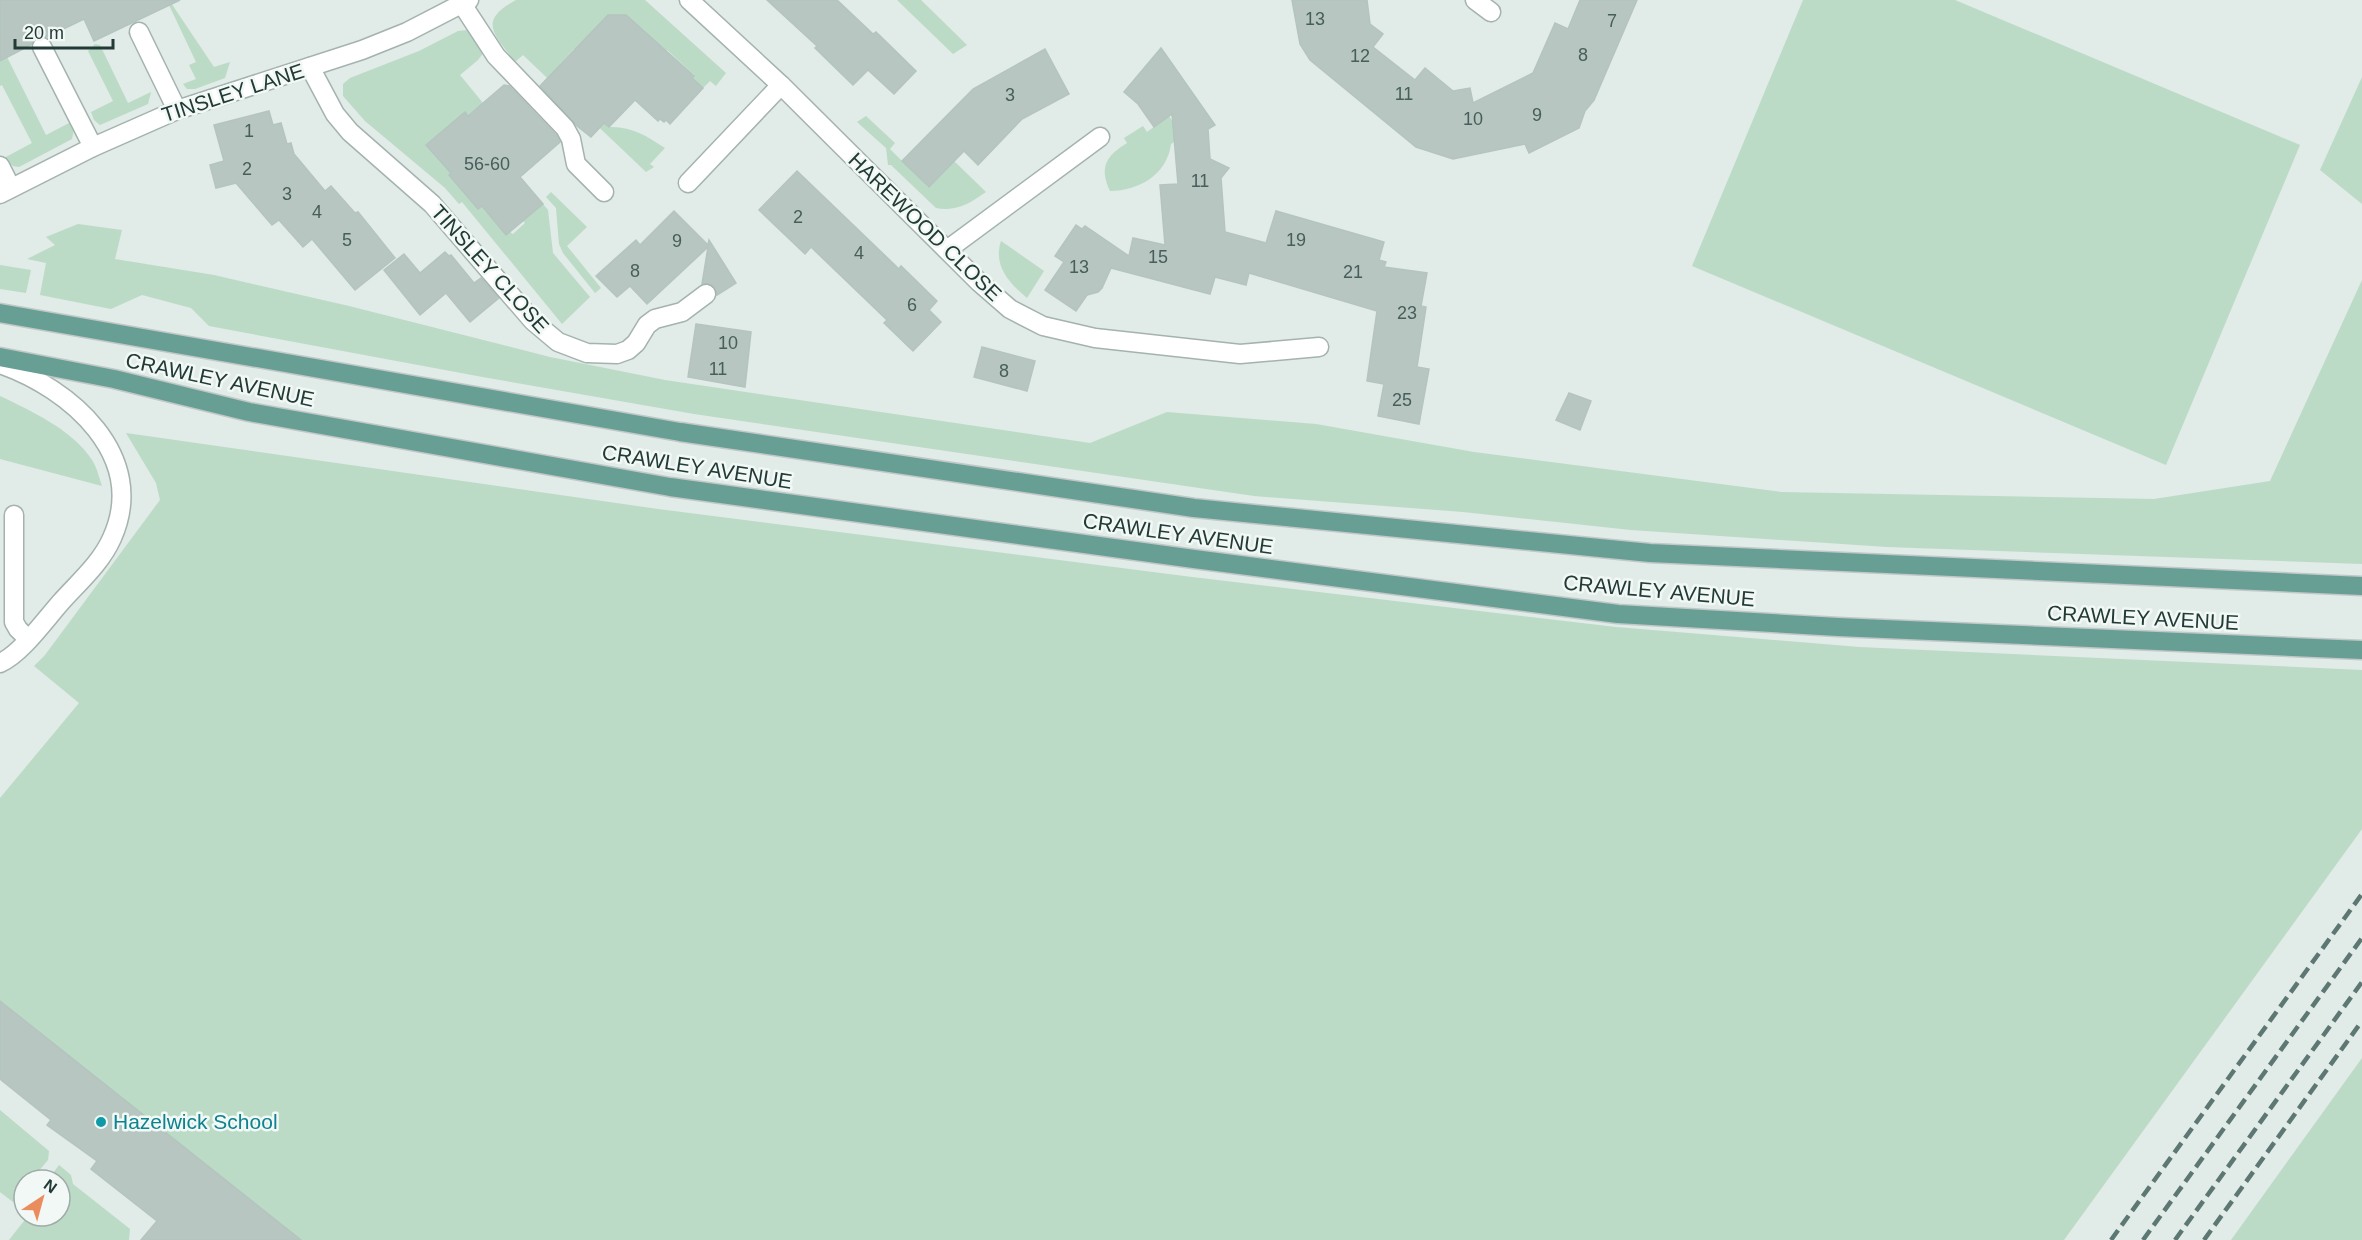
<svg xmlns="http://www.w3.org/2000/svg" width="2362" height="1240" font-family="Arial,sans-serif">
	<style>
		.green { fill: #bbdbc6 }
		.building { fill: #b7c6c1; stroke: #b4c4bf; stroke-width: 1.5 }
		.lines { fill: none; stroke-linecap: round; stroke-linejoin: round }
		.minor-casing { stroke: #a4b3ae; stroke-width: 21 }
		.major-casing { stroke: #c1c8c7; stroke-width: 21 }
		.minor { stroke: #fff; stroke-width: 18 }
		.major { stroke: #689f95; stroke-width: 18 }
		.rail { stroke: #5d7772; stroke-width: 4.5; stroke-dasharray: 12 6; stroke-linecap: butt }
		.culture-dot { fill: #0f9aa8; stroke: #f2f8f5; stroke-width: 2 }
		.labels { text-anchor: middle; stroke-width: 5; stroke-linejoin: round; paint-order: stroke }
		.number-label { font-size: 18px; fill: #475e59 }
		.street-label { font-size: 21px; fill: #223b36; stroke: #f2f8f5 }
		.culture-label { font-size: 21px; fill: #0d838f; stroke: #f2f8f5; text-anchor: start }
	</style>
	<rect width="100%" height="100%" fill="#e1ebe7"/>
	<!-- green -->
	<g class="green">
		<polygon points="169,0 214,67 230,62 225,78 195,89 187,89 183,84 196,79 189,65 196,62 169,5"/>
		<path d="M516,0H645L726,73L716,86L710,81L703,88L692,78L694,75L667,50L663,54L626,15H607V24L578,52L574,49L560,64L563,67L555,77L609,127C631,126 647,136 665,148L650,164L654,167L646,172L523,55L515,62C494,34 477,21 516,0Z"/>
		<polygon points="897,0 921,0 967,45 953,54"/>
		<polygon points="1803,0 1955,0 2300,145 2166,465 1692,266"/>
		<polygon points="467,30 484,52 478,60 460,75 483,103 468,115 465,112 441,133 440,138 434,138 430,142 429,148 452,172 449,175 482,206 506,235 510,232 513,234 525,223 523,221 543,204 548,210 553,253 590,297 562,324 462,202 459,204 445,188 365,121 343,96 343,84 350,78 419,51 458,31"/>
		<polygon points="95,44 100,45 128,103 151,92 148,104 100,125 94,120 91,112 113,101 88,51"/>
		<polygon points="7,57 46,135 73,121 75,124 72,139 19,167 13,166 4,158 32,143 2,85 0,86 0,59"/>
		<polygon points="2362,77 2362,204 2320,170"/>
		<path d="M866,116L895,143L890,149L928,187L954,161L986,192C970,203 957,212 936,208L891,165H888L886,148L857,122Z"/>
		<path d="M1169,116L1182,136L1171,144C1167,175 1138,191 1110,191C1099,167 1106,156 1127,143L1124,138L1143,126L1147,132Z"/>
		<polygon points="551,192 587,227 567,246 601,288 595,293 563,253 559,244 556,208 546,197"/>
		<polygon points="78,224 122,230 115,259 214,275 349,306 550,357 665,380 1090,443 1167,412 1316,424 1474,452 1781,492 2154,499 2270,481 2362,280 2362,564 1887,547 1631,530 1463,512 1254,496 694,414 488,378 209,326 191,308 142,295 111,309 40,295 46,263 27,259 55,245 46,237"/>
		<path d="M1001,241L1044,271L1027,298C1009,283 993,266 1001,241Z"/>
		<polygon points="0,265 31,270 26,293 0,289"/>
		<path d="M0,396C31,411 73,430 92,460C97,468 99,477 102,486L0,459Z"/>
		<polygon points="126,433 658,509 1192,577 1616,627 1859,647 2362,670 2362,829 2064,1240 301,1240 0,1001 0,798 79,703 34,666 45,655 160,500 156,483"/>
		<polygon points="2362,1058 2362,1240 2231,1240"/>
		<polygon points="0,1110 49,1151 48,1160 31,1180 24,1180 24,1189 13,1202 0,1192"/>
		<polygon points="59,1165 71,1175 73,1184 130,1229 129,1240 9,1240 28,1216 60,1216 60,1180 48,1180"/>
	</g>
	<!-- building -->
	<g class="building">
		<polygon points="0,0 180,0 94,41 84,19 47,37 37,37 31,45 0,61"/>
		<polygon points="767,0 837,0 873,34 876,32 916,71 894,94 868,70 853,85 815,48 817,46"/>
		<polygon points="1292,0 1367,0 1370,24 1383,34 1373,47 1415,80 1425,68 1453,91 1470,88 1473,103 1533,73 1555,23 1568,29 1580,0 1637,0 1594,100 1585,111 1579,128 1529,153 1525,144 1453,159 1416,147 1310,60 1300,44"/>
		<polygon points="608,15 626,15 694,76 692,78 703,88 670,124 666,120 664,122 660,119 658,121 635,100 609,127 604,123 591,137 577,126 540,86"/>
		<polygon points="1161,48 1215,125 1208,129 1210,159 1229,168 1221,178 1225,232 1266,243 1276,211 1384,242 1379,260 1386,262 1384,267 1427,273 1421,306 1426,307 1417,367 1429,369 1419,424 1378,416 1384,384 1367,381 1377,311 1249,273 1246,285 1215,277 1210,294 1111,268 1102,288 1098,292 1087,295 1076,311 1045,290 1064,262 1055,256 1076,225 1082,229 1085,226 1129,256 1133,238 1165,245 1160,185 1178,184 1172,114 1154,127 1138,104 1124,92"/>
		<polygon points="1045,49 1069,94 1022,119 978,165 964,151 929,187 902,161 973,89"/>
		<polygon points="504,85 509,86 556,135 560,142 520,177 543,204 506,235 482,206 478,209 449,175 451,173 426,145 465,112 468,116"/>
		<polygon points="269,111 273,125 281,123 287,144 291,143 294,154 325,191 331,186 355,213 358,212 395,258 355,290 312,239 303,247 279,220 272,225 236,183 216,188 210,165 224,161 214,125"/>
		<polygon points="797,171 899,269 901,266 937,301 929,310 941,322 913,351 884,323 887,320 811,247 805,254 759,210"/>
		<polygon points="674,211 708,245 709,240 736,283 717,295 715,288 711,284 702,284 708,247 647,304 630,286 617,297 596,276 636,240 640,245"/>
		<polygon points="445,252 449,256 451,255 474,283 481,278 499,298 470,322 446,293 420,315 384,270 404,254 420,273"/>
		<polygon points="696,324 751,332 745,387 688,377"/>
		<polygon points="982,347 1035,361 1027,391 974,377"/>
		<polygon points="1569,393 1591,401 1580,430 1556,420"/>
		<polygon points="0,1001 301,1240 141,1240 157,1221 91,1169 97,1161 47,1125 51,1120 0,1079"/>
	</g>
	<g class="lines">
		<defs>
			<g id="minor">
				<polyline points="689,0 781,85 979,282 1010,309 1043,326 1095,338 1240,354 1319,347"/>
				<polyline points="1475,0 1491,12"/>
				<polyline points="462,4 496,56 565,128 571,139 576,164 604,192"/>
				<polyline points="139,32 177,110"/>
				<polyline points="42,47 93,147"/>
				<polyline points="310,67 335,114 350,132 432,204 533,321 558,342 587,353 617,354 628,350 636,343 647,325 655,319 682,312 706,294"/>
				<polyline points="0,166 11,188"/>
				<polyline points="688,183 781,85"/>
				<polyline points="0,194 93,147 177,110 362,50 407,32 469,0"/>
				<polyline points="947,250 1100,137"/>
				<path d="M0,364C70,388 149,456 112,538C101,563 79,582 61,602C45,620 21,654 0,663"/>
				<polyline points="14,515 14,622 18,629 28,639"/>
			</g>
			<g id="major">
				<polyline points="0,313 680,432 1194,508 1650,553 2362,586"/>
				<polyline points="0,357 114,379 249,412 670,487 1194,559 1618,614 1838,627 2362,650"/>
			</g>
		</defs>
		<!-- minor casing -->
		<use href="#minor" class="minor-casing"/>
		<!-- major casing -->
		<use href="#major" class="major-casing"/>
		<!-- minor -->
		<use href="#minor" class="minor"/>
		<!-- major -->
		<use href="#major" class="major"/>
		<!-- rail -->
		<g class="rail">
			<polyline points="2111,1240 2362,894"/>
			<polyline points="2143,1240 2362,938"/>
			<polyline points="2175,1240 2362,982"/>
			<polyline points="2204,1240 2362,1021"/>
		</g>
	</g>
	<!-- markers -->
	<circle class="culture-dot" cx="101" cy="1122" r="6"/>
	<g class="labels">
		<!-- number labels -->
		<g class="number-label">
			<text x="1315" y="25">13</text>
			<text x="1612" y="27">7</text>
			<text x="1583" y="61">8</text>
			<text x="1360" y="62">12</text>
			<text x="1404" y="100">11</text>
			<text x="1010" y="101">3</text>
			<text x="1537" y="121">9</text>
			<text x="1473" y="125">10</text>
			<text x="249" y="137">1</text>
			<text x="487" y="170">56-60</text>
			<text x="247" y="175">2</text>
			<text x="1200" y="187">11</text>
			<text x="287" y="200">3</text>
			<text x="317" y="218">4</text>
			<text x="798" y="223">2</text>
			<text x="347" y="246">5</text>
			<text x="1296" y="246">19</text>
			<text x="677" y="247">9</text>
			<text x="859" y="259">4</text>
			<text x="1158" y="263">15</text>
			<text x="1079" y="273">13</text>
			<text x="635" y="277">8</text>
			<text x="1353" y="278">21</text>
			<text x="912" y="311">6</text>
			<text x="1407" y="319">23</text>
			<text x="728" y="349">10</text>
			<text x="718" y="375">11</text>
			<text x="1004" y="377">8</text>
			<text x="1402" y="406">25</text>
		</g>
		<!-- street labels -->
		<g class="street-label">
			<text transform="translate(233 93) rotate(-18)" y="7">TINSLEY LANE</text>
			<text transform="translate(925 227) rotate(44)" y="7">HAREWOOD CLOSE</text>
			<text transform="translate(490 269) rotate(48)" y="7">TINSLEY CLOSE</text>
			<text transform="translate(220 380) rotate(12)" y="7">CRAWLEY AVENUE</text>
			<text transform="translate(697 467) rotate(9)" y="7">CRAWLEY AVENUE</text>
			<text transform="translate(1178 534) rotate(8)" y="7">CRAWLEY AVENUE</text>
			<text transform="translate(1659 591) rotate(5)" y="7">CRAWLEY AVENUE</text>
			<text transform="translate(2143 618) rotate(3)" y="7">CRAWLEY AVENUE</text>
		</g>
		<!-- culture labels -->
		<g class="culture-label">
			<text x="113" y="1129">Hazelwick School</text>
		</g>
	</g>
	<!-- north arrow -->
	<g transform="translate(42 1198) rotate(36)"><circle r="28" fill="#f2f8f5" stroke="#9faca9" stroke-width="1.5"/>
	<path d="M0-4.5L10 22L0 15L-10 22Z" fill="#eb8c5f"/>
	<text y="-9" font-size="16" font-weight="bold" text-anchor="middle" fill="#223b36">N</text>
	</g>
	<!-- scale -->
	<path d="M15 39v9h98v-9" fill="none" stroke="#223b36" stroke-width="3"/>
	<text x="24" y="39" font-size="18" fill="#223b36" stroke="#f2f8f5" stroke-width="4.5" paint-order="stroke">20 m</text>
</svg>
